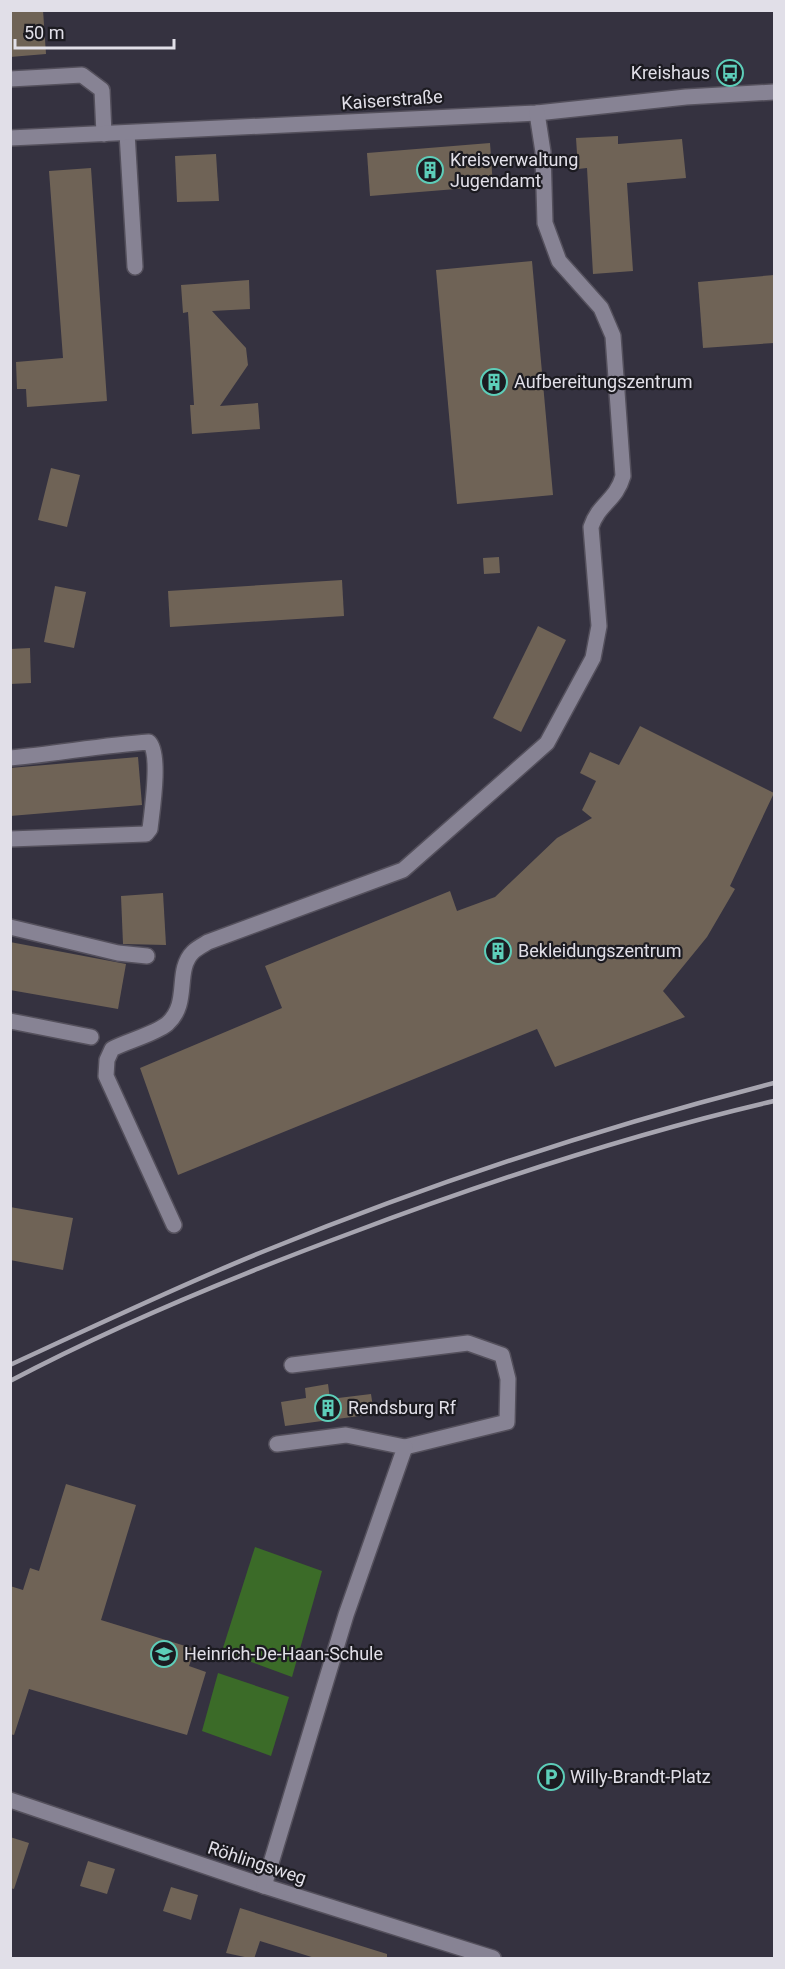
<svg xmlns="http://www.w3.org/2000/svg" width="785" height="1969" font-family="Roboto,sans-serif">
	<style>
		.green { fill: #3b6b28 }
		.building { fill: #6f6356 }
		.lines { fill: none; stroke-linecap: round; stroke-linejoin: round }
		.minor-casing { stroke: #54505c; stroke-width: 18 }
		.minor { stroke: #878394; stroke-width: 15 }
		.rail { stroke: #a7a5b0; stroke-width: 4.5 }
		.labels { text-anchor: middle; stroke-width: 4.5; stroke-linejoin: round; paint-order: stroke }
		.poi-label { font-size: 18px; fill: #e1dfe8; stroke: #1c1b21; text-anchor: start }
		.street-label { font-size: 18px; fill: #e1dfe8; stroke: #1c1b21 }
	</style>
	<rect width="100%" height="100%" fill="#353240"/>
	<!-- green -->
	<g class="green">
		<polygon points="255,1547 322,1571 292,1677 222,1651"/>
		<polygon points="218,1673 289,1697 271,1756 202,1731"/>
	</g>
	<!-- building -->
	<g class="building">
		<polygon points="10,10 43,10 46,54 10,57"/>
		<polygon points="618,136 618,144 682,139 686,178 627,183 633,271 593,274 587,168 578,169 576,138"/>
		<polygon points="490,143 493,186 370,196 367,153"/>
		<polygon points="216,154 219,201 177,202 175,156"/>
		<polygon points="91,168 107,401 27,407 26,389 17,389 16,362 63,358 49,171"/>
		<polygon points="532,261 553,495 457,504 436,270"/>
		<polygon points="774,275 774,343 703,348 698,282"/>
		<polygon points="249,280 250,309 212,311 246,348 248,365 220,406 258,403 260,429 192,434 190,405 194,405 188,312 183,313 181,285"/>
		<polygon points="51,468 80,475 67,527 38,520"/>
		<polygon points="499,557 500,573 484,574 483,558"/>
		<polygon points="342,580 344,616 170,627 168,591"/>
		<polygon points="55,586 86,592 74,648 44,642"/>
		<polygon points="538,626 566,640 521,732 493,718"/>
		<polygon points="30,648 31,683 10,684 10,649"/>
		<polygon points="640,726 774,793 730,886 735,889 707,937 663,991 685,1017 555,1067 537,1029 178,1175 140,1068 282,1008 265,966 450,891 457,911 495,897 557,838 592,818 582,810 596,781 580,773 590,752 619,765"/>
		<polygon points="138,757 142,805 10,816 10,768"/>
		<polygon points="163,893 166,945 123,944 121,896"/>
		<polygon points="10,942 126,964 118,1009 10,990"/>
		<polygon points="10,1207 73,1218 63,1270 10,1260"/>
		<polygon points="328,1384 330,1399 371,1394 374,1414 285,1426 281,1402 306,1398 305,1388"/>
		<polygon points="66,1484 136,1505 101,1620 195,1649 189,1666 206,1672 187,1735 29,1689 14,1735 10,1734 10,1586 23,1590 30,1568 39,1571"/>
		<polygon points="10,1837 29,1843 14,1889 10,1888"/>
		<polygon points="88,1861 115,1869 107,1894 80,1886"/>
		<polygon points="171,1887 198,1895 191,1920 163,1911"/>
		<polygon points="240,1908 387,1954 387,1959 318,1959 260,1941 254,1959 226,1953"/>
	</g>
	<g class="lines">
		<defs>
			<g id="minor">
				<polyline points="10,79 82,75 102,90 104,134"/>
				<polyline points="127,133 135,267"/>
				<polyline points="10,138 537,113 686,97 774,92"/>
				<path d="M10,758C57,754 102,745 149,742C161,754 152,811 150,829L146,834L10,839"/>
				<polyline points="10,927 118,953 147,956"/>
				<polyline points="10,1021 91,1037"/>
				<path d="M174,1225L106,1076L107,1060L112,1049C127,1041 155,1034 167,1024C191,1003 174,971 193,952C197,948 203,945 208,942L403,870L547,743L593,658L599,626L591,527C599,503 616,501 623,476L613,336L601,308L559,261L545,223L543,152L537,113"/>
				<polyline points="292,1365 468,1343 502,1355 508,1379 507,1422 405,1447"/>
				<polyline points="10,1800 264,1886 493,1958"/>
				<polyline points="264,1886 346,1615 405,1447 346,1435 277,1444"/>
			</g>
		</defs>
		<!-- minor casing -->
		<use href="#minor" class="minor-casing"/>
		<!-- minor -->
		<use href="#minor" class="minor"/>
		<!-- rail -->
		<g class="rail">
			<path d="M10,1365C95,1326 180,1285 267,1250C432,1183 602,1127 774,1083"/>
			<path d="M10,1381C120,1323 235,1276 351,1233C489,1181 631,1134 774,1101"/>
		</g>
	</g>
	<!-- icons -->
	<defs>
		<symbol id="bus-ring" viewBox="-11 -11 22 22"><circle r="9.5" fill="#1c1b21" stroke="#5dceb9" stroke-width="1.5"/><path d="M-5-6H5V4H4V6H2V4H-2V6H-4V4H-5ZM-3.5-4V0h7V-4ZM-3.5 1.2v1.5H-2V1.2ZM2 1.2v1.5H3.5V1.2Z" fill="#5dceb9"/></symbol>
		<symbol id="building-ring" viewBox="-11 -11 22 22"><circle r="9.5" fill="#1c1b21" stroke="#5dceb9" stroke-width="1.5"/><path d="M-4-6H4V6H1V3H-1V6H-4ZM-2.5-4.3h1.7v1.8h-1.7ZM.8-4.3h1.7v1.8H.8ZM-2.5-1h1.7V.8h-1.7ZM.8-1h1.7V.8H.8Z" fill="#5dceb9"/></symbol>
		<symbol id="school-ring" viewBox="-11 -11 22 22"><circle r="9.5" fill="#1c1b21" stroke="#5dceb9" stroke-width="1.5"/><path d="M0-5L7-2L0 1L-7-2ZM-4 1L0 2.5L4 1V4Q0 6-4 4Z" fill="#5dceb9"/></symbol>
		<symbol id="parking-ring" viewBox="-11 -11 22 22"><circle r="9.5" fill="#1c1b21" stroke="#5dceb9" stroke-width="1.5"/><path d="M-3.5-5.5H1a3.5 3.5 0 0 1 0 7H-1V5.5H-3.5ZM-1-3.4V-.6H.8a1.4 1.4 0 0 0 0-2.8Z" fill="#5dceb9"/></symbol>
	</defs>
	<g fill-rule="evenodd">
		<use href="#bus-ring" x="715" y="58" width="30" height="30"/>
		<use href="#building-ring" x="415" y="155" width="30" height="30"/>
		<use href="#building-ring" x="479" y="367" width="30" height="30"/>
		<use href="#building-ring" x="483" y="936" width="30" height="30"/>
		<use href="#building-ring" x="313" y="1393" width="30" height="30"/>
		<use href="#school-ring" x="149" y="1639" width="30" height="30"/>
		<use href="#parking-ring" x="536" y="1762" width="30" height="30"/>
	</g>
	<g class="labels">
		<!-- poi labels -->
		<g class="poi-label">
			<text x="710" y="79" text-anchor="end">Kreishaus</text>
			<text x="450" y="166">Kreisverwaltung<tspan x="450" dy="21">Jugendamt</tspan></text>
			<text x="514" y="388">Aufbereitungszentrum</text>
			<text x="518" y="957">Bekleidungszentrum</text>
			<text x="348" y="1414">Rendsburg Rf</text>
			<text x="184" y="1660">Heinrich-De-Haan-Schule</text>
			<text x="570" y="1783">Willy-Brandt-Platz</text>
		</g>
		<!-- street labels -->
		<g class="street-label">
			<text transform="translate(392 100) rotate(-4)" y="6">Kaiserstraße</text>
			<text transform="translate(257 1863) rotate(18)" y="6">Röhlingsweg</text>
		</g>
	</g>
	<!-- border -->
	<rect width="785" height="1969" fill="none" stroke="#e1dfe8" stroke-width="24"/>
	<!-- scale -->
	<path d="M15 39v9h159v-9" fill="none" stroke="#e1dfe8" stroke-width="3"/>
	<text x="24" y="39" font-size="18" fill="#e1dfe8" stroke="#1c1b21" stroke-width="4.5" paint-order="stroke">50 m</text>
</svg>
